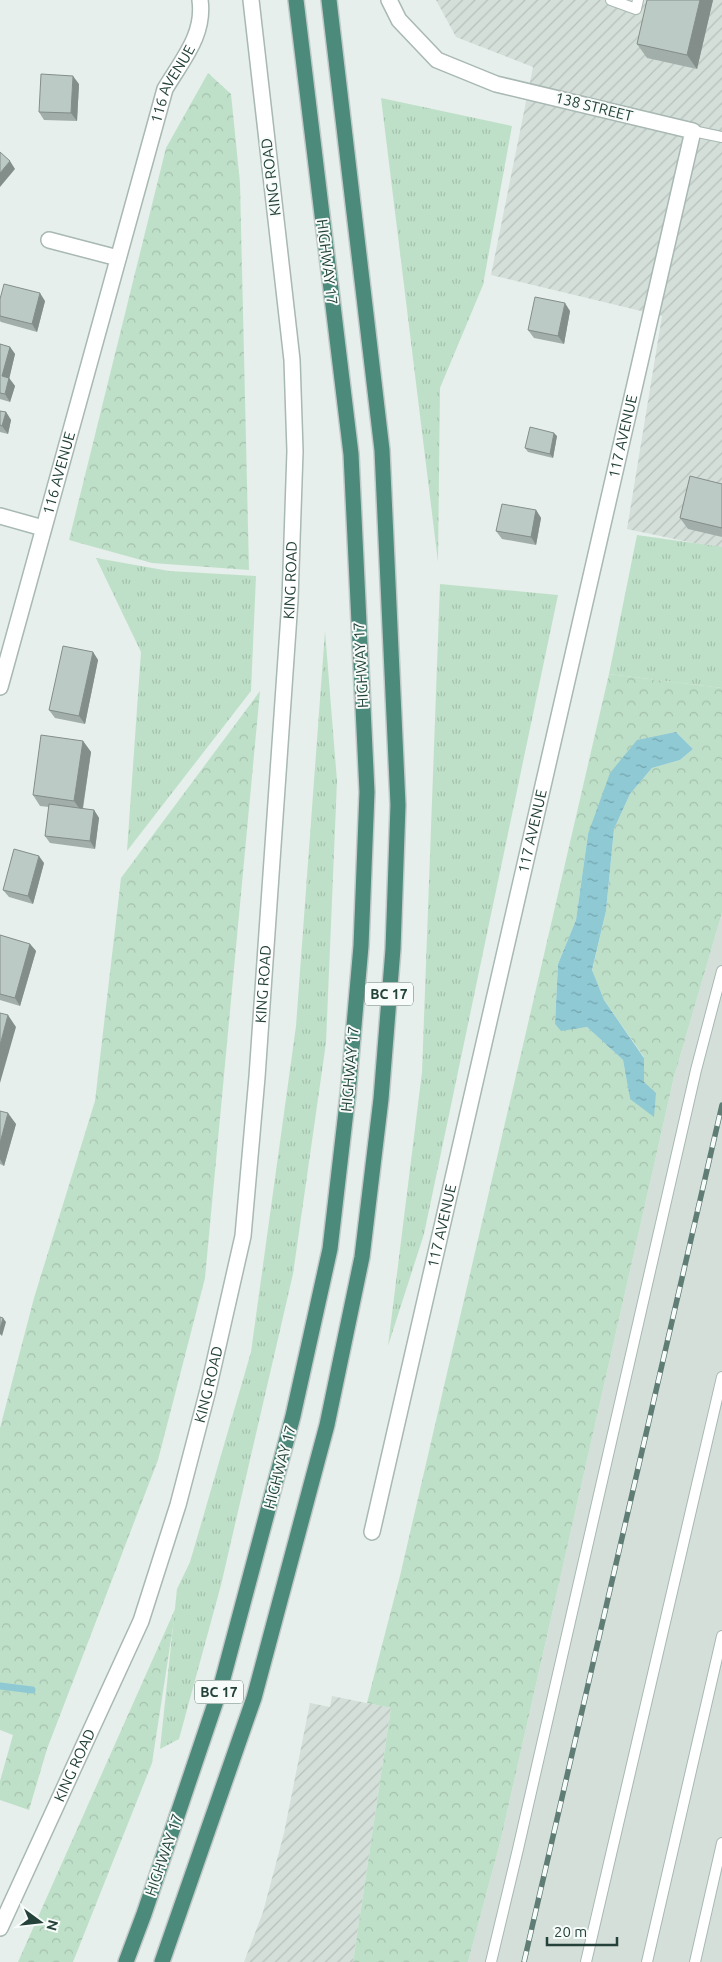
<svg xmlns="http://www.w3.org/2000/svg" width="722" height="1962" font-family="Ubuntu,sans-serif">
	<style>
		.built { fill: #d4dfda }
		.industrial { fill: url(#industrial-furrows) }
		.grass { fill: url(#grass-tufts) }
		.forest { fill: url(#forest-crowns); fill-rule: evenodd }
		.water { fill: url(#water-ripples) }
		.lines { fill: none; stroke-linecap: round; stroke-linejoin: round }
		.stream { stroke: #8ec9d4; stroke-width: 7 }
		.service-casing { stroke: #a8b8b2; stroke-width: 12 }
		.minor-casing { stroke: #a8b8b2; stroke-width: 18 }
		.tertiary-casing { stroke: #a8b8b2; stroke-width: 18 }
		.trunk-casing { stroke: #c2cac8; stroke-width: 18 }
		.service { stroke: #fff; stroke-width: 10 }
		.minor { stroke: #fff; stroke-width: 15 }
		.tertiary { stroke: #fff; stroke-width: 15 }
		.trunk { stroke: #4c8a7c; stroke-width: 15 }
		.rail-casing { stroke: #5f7d75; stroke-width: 5.5 }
		.rail { stroke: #f7fbf9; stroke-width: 4; stroke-dasharray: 11; stroke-linecap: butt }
		.wall { fill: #a1aea9 }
		.shaded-wall { fill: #838d89 }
		.building { fill: #bbcac4; stroke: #838d89 }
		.labels { text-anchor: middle; stroke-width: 4; stroke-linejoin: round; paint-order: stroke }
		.shield { fill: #f7fbf9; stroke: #637a73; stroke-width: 1 }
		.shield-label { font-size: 14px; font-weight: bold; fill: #24423a }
		.street-label { font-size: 15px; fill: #24423a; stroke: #f7fbf9 }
	</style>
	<defs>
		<pattern id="industrial-furrows" width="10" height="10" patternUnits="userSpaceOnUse" patternTransform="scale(1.25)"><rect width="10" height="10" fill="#d4dfda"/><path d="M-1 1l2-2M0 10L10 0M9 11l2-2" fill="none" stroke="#b6c1bc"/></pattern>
		<pattern id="grass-tufts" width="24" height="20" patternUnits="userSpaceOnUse" patternTransform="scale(1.25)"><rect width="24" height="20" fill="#bfe0c8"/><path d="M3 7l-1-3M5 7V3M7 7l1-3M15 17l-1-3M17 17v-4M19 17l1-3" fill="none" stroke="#a4c1ad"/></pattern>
		<pattern id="forest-crowns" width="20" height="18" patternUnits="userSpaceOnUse" patternTransform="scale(1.25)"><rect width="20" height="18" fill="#bfe0c8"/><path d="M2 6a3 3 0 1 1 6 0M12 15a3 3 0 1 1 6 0" fill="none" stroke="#a4c1ad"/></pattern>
		<pattern id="water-ripples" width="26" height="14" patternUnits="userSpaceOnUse" patternTransform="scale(1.25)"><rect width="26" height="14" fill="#8ec9d4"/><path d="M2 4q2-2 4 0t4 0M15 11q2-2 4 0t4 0" fill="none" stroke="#74a5ad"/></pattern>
	</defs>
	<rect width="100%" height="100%" fill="#e6efeb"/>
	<!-- built -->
	<polygon class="built" points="722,913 722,1962 468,1962 500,1843 674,1077"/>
	<!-- industrial -->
	<g class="industrial">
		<polygon points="436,0 722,0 722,549 627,529 662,316 491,275 533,67 456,37"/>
		<polygon points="332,1696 391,1708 353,1962 244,1962 263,1912 284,1833 310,1703 330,1707"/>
	</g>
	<!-- grass -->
	<g class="grass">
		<polygon points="381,98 512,126 483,285 440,388 438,562"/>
		<polygon points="637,535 722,547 722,688 609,674"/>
		<polygon points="96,558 169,571 256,576 251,691 127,851 141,652"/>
		<polygon points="440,584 558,595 424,1234 388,1346 422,1072"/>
		<polygon points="325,631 337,781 326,1043 293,1274 221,1585 179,1739 160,1749 177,1589 190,1562 251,1352 296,1026"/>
	</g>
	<!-- forest -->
	<g class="forest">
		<polygon points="208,73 231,94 240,183 249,570 152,563 69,540 166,148"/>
		<path d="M609,674L722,688V913L674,1077L500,1843L468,1962H353L391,1708L367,1703L400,1576ZM676,732L693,749L680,760L652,768L630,794L614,829L606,911L592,971L604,1000L644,1057V1082L630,1099L623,1060L587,1027L561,1030L555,1024L558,964L576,920L588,834Z"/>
		<polygon points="260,691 205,1278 158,1460 47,1749 29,1810 0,1800 0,1781 13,1735 0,1730 0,1428 34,1298 95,1101 121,878"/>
		<polygon points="176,1607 152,1763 73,1962 18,1962"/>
	</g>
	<!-- water -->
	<polygon class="water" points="676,732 693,749 680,760 652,768 630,794 614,829 606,911 592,970 604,1000 644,1058 644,1082 656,1093 654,1117 630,1099 623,1060 587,1027 561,1031 555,1024 558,964 576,920 588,834 610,773 637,740"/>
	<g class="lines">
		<!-- stream -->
		<polyline class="stream" points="0,1686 32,1690"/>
		<defs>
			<g id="service">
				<polyline points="611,0 636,9 638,0"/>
				<polyline points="693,131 722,137"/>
				<polyline points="491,1962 518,1849 696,1070 722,971"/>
				<polyline points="586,1962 722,1377"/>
				<polyline points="647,1962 722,1636"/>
				<polyline points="695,1962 722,1843"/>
			</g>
			<g id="minor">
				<polyline points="49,240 118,258"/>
				<polyline points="0,516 43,528"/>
				<path id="s1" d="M0,687L165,89C182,60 205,35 200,0"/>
				<path id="s2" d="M372,1532L693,131L496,84L437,60L399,20L389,0"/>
			</g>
			<g id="tertiary">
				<path id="s3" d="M0,1928L141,1621L178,1505L208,1390L243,1236L257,1077L290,600L295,451L292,360L251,0"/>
			</g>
			<g id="trunk">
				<polyline points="126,1962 144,1914 221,1686 293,1416 330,1249 348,1094 361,946 367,792 351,454 296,0"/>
				<polyline points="162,1962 254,1698 327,1425 362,1257 381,1099 393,949 398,805 382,450 329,0"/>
			</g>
		</defs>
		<!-- service casing -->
		<use href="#service" class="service-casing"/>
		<!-- minor casing -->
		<use href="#minor" class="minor-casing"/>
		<!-- tertiary casing -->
		<use href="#tertiary" class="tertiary-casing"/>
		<!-- trunk casing -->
		<use href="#trunk" class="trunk-casing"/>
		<!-- service -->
		<use href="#service" class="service"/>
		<!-- minor -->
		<use href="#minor" class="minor"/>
		<!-- tertiary -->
		<use href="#tertiary" class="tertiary"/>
		<!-- trunk -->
		<use href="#trunk" class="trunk"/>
		<defs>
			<polyline id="rail" points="524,1962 722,1105"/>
		</defs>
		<!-- rail casing -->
		<use href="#rail" class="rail-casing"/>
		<!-- rail -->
		<use href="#rail" class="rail"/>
	</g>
	<!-- wall -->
	<g class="wall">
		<polygon points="713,0 697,69 647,58 637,44"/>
		<polygon points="79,84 77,121 44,120 39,112"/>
		<polygon points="45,301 37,332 1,322 0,321 0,316"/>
		<polygon points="570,311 564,344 534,338 528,330"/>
		<polygon points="0,344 10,347 15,354 9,378 15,386 10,402 0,399"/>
		<polygon points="0,411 6,412 11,420 8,434 0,432"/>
		<polygon points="557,436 553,458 528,452 525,448"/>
		<polygon points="722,484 722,537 688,529 680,518"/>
		<polygon points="536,510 541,518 536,545 502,539 496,531"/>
		<polygon points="93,652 98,660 85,724 55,718 49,710"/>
		<polygon points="83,741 91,752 83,809 94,810 99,818 95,849 50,843 45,836 49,807 40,806 33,795"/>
		<polygon points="44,863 33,904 9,897 3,890"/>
		<polygon points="0,935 30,944 36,951 20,1006 0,1000"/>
		<polygon points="0,1111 16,1124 4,1166 0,1164"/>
	</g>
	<!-- shaded-wall -->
	<g class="shaded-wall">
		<polygon points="700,0 713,0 697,69 687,55"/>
		<polygon points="73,76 79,84 77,121 71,113"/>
		<polygon points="10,161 15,169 0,187 0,173"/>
		<polygon points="40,293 45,301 37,332 32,324"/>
		<polygon points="565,303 570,311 564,344 558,336"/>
		<polygon points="10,347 15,354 8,384 2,376"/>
		<polygon points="9,378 15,386 10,402 5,394"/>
		<polygon points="6,412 11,420 8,434 2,426"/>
		<polygon points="554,433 557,436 553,458 550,454"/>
		<polygon points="536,510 541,518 536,545 531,537"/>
		<polygon points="93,652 98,660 85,724 79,716"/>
		<polygon points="83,741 91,752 82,812 74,801"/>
		<polygon points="94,810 99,818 95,849 90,841"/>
		<polygon points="39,856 44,863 33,904 28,896"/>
		<polygon points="30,944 36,951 20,1006 15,998"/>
		<polygon points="8,1015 16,1027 0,1083 0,1045"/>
		<polygon points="8,1113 16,1124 4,1166 0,1159 0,1143"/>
		<polygon points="3,1318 6,1322 2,1336 0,1334 0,1329"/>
	</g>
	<!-- building -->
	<g class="building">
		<polygon points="647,0 700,0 687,55 637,44"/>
		<polygon points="41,74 73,76 71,113 39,112"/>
		<polygon points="0,152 10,161 0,173"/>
		<polygon points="4,284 40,293 32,324 0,316 0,299"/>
		<polygon points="535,297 565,303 558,336 528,330"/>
		<polygon points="0,344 10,347 2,376 9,378 5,394 0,393"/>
		<polygon points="0,411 6,412 2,426 0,425"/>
		<polygon points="530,427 554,433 550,454 525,448"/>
		<polygon points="690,476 722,484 722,528 680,518"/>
		<polygon points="502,504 536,510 531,537 496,531"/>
		<polygon points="63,646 93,652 79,716 49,710"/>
		<polygon points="41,735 83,741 74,801 33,795"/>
		<polygon points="49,804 94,810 90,841 45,836"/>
		<polygon points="14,849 39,856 28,896 3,890"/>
		<polygon points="0,935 30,944 15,998 0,994"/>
		<polygon points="0,1013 8,1015 0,1045"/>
		<polygon points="0,1111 8,1113 0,1143"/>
		<polygon points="0,1317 3,1318 0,1329"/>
	</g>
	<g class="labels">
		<!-- shield labels -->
		<g class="shield">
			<rect x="365" y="982.5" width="48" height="23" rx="4"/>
			<rect x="195" y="1680.5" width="48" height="23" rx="4"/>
		</g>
		<g class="shield-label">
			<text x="389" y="999">BC 17</text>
			<text x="219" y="1697">BC 17</text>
		</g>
		<!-- street labels -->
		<g class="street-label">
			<text dy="5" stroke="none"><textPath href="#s1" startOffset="628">116 AVENUE</textPath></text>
			<text transform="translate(594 107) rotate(14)" y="5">138 STREET</text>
			<text transform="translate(271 177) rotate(-97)" y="5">KING ROAD</text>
			<text transform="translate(327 262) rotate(83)" y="5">HIGHWAY 17</text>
			<text dy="5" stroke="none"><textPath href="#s2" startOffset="1124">117 AVENUE</textPath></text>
			<text dy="5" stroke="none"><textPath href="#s1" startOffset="222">116 AVENUE</textPath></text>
			<text dy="5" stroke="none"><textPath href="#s3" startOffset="1394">KING ROAD</textPath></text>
			<text transform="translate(361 665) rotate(-93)" y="5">HIGHWAY 17</text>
			<text dy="5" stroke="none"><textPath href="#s2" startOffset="719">117 AVENUE</textPath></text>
			<text dy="5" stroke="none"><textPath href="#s3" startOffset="989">KING ROAD</textPath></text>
			<text transform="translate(350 1069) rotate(-85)" y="5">HIGHWAY 17</text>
			<text dy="5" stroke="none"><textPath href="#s2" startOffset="314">117 AVENUE</textPath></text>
			<text dy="5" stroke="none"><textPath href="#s3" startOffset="584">KING ROAD</textPath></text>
			<text transform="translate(280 1467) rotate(-75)" y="5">HIGHWAY 17</text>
			<text dy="5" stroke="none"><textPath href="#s3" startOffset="179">KING ROAD</textPath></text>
			<text transform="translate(164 1855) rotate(-71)" y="5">HIGHWAY 17</text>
		</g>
	</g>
	<!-- north arrow -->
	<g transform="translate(40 1922) rotate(105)" stroke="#f7fbf9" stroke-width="4" paint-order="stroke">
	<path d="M0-4L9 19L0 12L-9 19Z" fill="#24423a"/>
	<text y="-8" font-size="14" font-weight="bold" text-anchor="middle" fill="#24423a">N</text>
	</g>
	<!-- scale -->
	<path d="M547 1937v8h70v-8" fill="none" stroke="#24423a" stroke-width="2.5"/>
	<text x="554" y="1937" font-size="15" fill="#24423a" stroke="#f7fbf9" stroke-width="4" paint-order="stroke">20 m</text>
</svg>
